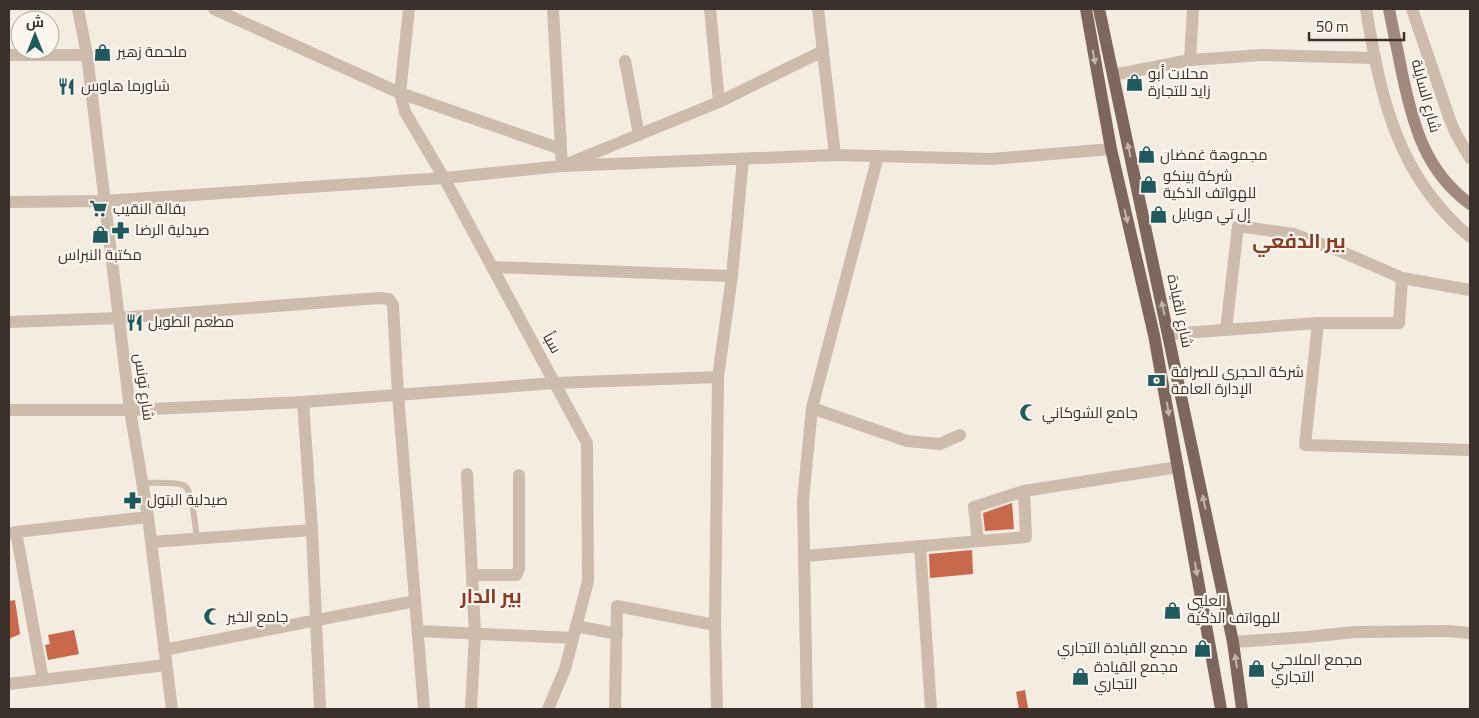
<svg xmlns="http://www.w3.org/2000/svg" width="1479" height="718" font-family="'Titillium Web',Cairo,sans-serif">
	<style>
		.building { fill: #c8694b }
		.lines { fill: none; stroke-linecap: round; stroke-linejoin: round }
		.service { stroke: #cdbbac; stroke-width: 6 }
		.minor { stroke: #cdbbac; stroke-width: 12 }
		.tertiary { stroke: #cdbbac; stroke-width: 12 }
		.secondary { stroke: #a18a7d; stroke-width: 12 }
		.primary { stroke: #7d675c; stroke-width: 12 }
		.oneway { fill: #c2b5ac }
		.labels { text-anchor: middle; stroke-width: 4.5; stroke-linejoin: round; paint-order: stroke }
		.poi-label { font-size: 15px; fill: #3b302b; stroke: #fbf5ee; text-anchor: start }
		.street-label { font-size: 15px; fill: #3b302b; stroke: #fbf5ee }
		.district-label { font-size: 20px; font-weight: bold; fill: #8c3b22; stroke: #fbf5ee }
	</style>
	<rect width="100%" height="100%" fill="#f4ebe1"/>
	<!-- building -->
	<g class="building">
		<polygon points="1012,503 1014,529 985,531 983,513"/>
		<polygon points="972,550 973,574 930,578 929,554"/>
		<polygon points="15,600 20,634 9,639 9,601"/>
		<polygon points="74,630 79,654 48,660 45,645 50,644 48,635"/>
		<polygon points="1025,690 1028,708 1019,709 1016,692"/>
	</g>
	<g class="lines">
		<!-- service -->
		<path class="service" d="M142,483C151,483 178,481 185,486C193,492 195,527 197,538"/>
		<!-- minor -->
		<g class="minor">
			<polyline points="214,9 400,93 561,149"/>
			<polyline points="409,9 400,93 405,112 444,178 587,443 588,581 565,669 548,709"/>
			<polyline points="553,9 562,166 719,102 823,51"/>
			<polyline points="710,9 719,102"/>
			<polyline points="818,9 835,155"/>
			<path d="M1366,9C1381,99 1397,176 1470,237"/>
			<polyline points="1412,9 1450,120 1456,134 1470,158"/>
			<polyline points="9,55 87,55"/>
			<polyline points="1190,60 1193,9"/>
			<polyline points="625,61 639,135"/>
			<polyline points="1113,75 1190,60 1262,55 1375,58"/>
			<polyline points="9,202 104,201 444,178 562,166 835,155 991,159 1111,149"/>
			<polyline points="492,267 732,276"/>
			<polyline points="9,322 119,318 379,298 389,299 393,305 398,394 424,709"/>
			<polyline points="1318,323 1305,445 1470,450"/>
			<polyline points="1226,330 1238,226 1293,234 1340,251 1402,278 1470,290"/>
			<polyline points="1169,334 1318,323 1399,323 1402,278"/>
			<polyline points="303,402 312,530 320,709"/>
			<polyline points="812,408 907,441 940,444 960,435"/>
			<polyline points="9,410 130,410 303,402 555,383 718,377"/>
			<polyline points="467,474 475,634 471,709"/>
			<polyline points="16,532 43,680"/>
			<polyline points="9,534 16,532 148,517"/>
			<polyline points="978,541 974,507 1024,491 1178,467"/>
			<polyline points="151,542 312,530"/>
			<polyline points="920,546 931,709"/>
			<polyline points="805,556 1026,537 1024,491"/>
			<polyline points="472,575 516,575 519,569 519,475"/>
			<polyline points="576,626 617,634"/>
			<polyline points="418,631 573,638"/>
			<polyline points="1233,642 1307,637 1355,632 1448,631 1470,633"/>
			<polyline points="164,650 415,601"/>
			<polyline points="9,684 166,665"/>
			<polyline points="615,709 617,606 715,625"/>
			<polyline points="717,709 715,625 718,377 732,276 743,159"/>
			<polyline points="807,709 803,500 812,408 878,156"/>
		</g>
		<!-- tertiary -->
		<polyline class="tertiary" points="78,9 87,55 130,410 148,517 172,709"/>
		<!-- secondary -->
		<path class="secondary" d="M1389,9C1393,30 1398,52 1402,73C1413,125 1425,171 1470,204"/>
		<!-- primary -->
		<g class="primary">
			<polyline points="1086,9 1111,149 1154,335 1221,709"/>
			<polyline points="1099,9 1233,642 1242,709"/>
		</g>
	</g>
	<!-- one-way arrows -->
	<defs><path id="oneway-solid" d="M-6-.8H1V-3.2L6.5 0L1 3.2V.8H-6Z" transform="scale(1.25)"/></defs>
	<g class="oneway">
		<use href="#oneway-solid" transform="translate(1094 57) rotate(80)"/>
		<use href="#oneway-solid" transform="translate(1129 150) rotate(-102)"/>
		<use href="#oneway-solid" transform="translate(1126 216) rotate(77)"/>
		<use href="#oneway-solid" transform="translate(1163 308) rotate(-102)"/>
		<use href="#oneway-solid" transform="translate(1168 409) rotate(80)"/>
		<use href="#oneway-solid" transform="translate(1204 502) rotate(-102)"/>
		<use href="#oneway-solid" transform="translate(1196 569) rotate(80)"/>
		<use href="#oneway-solid" transform="translate(1236 661) rotate(-98)"/>
	</g>
	<!-- icons -->
	<defs>
		<symbol id="shop-bare" viewBox="-9 -9 18 18"><path d="M-5-2.5h2.3a2.7 3.5 0 0 1 5.4 0H5L5.5 6h-11ZM-1.5-2.5h3a1.5 2.3 0 0 0-3 0Z" fill="#1f5a5e" stroke="#fbf5ee" stroke-width="2.5" paint-order="stroke"/></symbol>
		<symbol id="restaurant-bare" viewBox="-9 -9 18 18"><path d="M-5-6h1v4h1v-4h1v4h1v-4h1v5L-1.5 .5V6h-2V.5L-5-1ZM5-6V6H3V1.5H1.5Q1.5-4 5-6Z" fill="#1f5a5e" stroke="#fbf5ee" stroke-width="2.5" paint-order="stroke"/></symbol>
		<symbol id="supermarket-bare" viewBox="-9 -9 18 18"><path d="M-6-5.5h2.5l.6 2H6L4.5 2H-2.5L-4.4-4H-6ZM-1.5 3.2a1.3 1.3 0 1 0 .1 0ZM3 3.2a1.3 1.3 0 1 0 .1 0Z" fill="#1f5a5e" stroke="#fbf5ee" stroke-width="2.5" paint-order="stroke"/></symbol>
		<symbol id="pharmacy-bare" viewBox="-9 -9 18 18"><path d="M-2-6h4v4h4v4h-4v4h-4v-4h-4v-4h4Z" fill="#1f5a5e" stroke="#fbf5ee" stroke-width="2.5" paint-order="stroke"/></symbol>
		<symbol id="bank-bare" viewBox="-9 -9 18 18"><path d="M-6-4H6V4H-6ZM0-2.3a2.3 2.3 0 1 0 0 4.6a2.3 2.3 0 1 0 0-4.6Z" fill="#1f5a5e" stroke="#fbf5ee" stroke-width="2.5" paint-order="stroke"/></symbol>
		<symbol id="mosque-bare" viewBox="-9 -9 18 18"><path d="M3.5-4.9A6 6 0 1 0 3.5 4.9A5 5 0 1 1 3.5-4.9Z" fill="#1f5a5e" stroke="#fbf5ee" stroke-width="2.5" paint-order="stroke"/></symbol>
	</defs>
	<g fill-rule="evenodd">
		<use href="#shop-bare" x="90" y="40" width="25" height="25"/>
		<use href="#shop-bare" x="1122" y="70" width="25" height="25"/>
		<use href="#restaurant-bare" x="54" y="74" width="25" height="25"/>
		<use href="#shop-bare" x="1134" y="142" width="25" height="25"/>
		<use href="#shop-bare" x="1136" y="172" width="25" height="25"/>
		<use href="#supermarket-bare" x="86" y="196" width="25" height="25"/>
		<use href="#shop-bare" x="1146" y="202" width="25" height="25"/>
		<use href="#pharmacy-bare" x="108" y="218" width="25" height="25"/>
		<use href="#shop-bare" x="88" y="222" width="25" height="25"/>
		<use href="#restaurant-bare" x="122" y="310" width="25" height="25"/>
		<use href="#bank-bare" x="1144" y="368" width="25" height="25"/>
		<use href="#mosque-bare" x="1016" y="400" width="25" height="25"/>
		<use href="#pharmacy-bare" x="120" y="488" width="25" height="25"/>
		<use href="#shop-bare" x="1160" y="598" width="25" height="25"/>
		<use href="#mosque-bare" x="200" y="604" width="25" height="25"/>
		<use href="#shop-bare" x="1190" y="636" width="25" height="25"/>
		<use href="#shop-bare" x="1244" y="656" width="25" height="25"/>
		<use href="#shop-bare" x="1068" y="664" width="25" height="25"/>
	</g>
	<g class="labels">
		<!-- poi labels -->
		<g class="poi-label">
			<text x="117" y="57">ملحمة زهير</text>
			<text x="1148" y="79">محلات أبو<tspan x="1148" dy="17">زايد للتجارة</tspan></text>
			<text x="81" y="91">شاورما هاوس</text>
			<text x="1160" y="160">مجموهة غمضان</text>
			<text x="1163" y="181">شركة بينكو<tspan x="1163" dy="17">للهواتف الذكية</tspan></text>
			<text x="113" y="214">بقالة النقيب</text>
			<text x="1172" y="219">إل تي موبايل</text>
			<text x="135" y="235">صيدلية الرضا</text>
			<text x="100" y="260" text-anchor="middle">مكتبة النبراس</text>
			<text x="148" y="327">مطعم الطويل</text>
			<text x="1171" y="377">شركة الحجري للصرافة<tspan x="1171" dy="17">الإدارة العامة</tspan></text>
			<text x="1042" y="418">جامع الشوكاني</text>
			<text x="147" y="505">صيدلية البتول</text>
			<text x="1187" y="606">العليي<tspan x="1187" dy="17">للهواتف الذكية</tspan></text>
			<text x="227" y="622">جامع الخير</text>
			<text x="1188" y="653" text-anchor="end">مجمع القبادة التجاري</text>
			<text x="1271" y="665">مجمع الملاحي<tspan x="1271" dy="17">التجاري</tspan></text>
			<text x="1094" y="672">مجمع القيادة<tspan x="1094" dy="17">التجاري</tspan></text>
		</g>
		<!-- street labels -->
		<g class="street-label">
			<text transform="translate(1426 96) rotate(75)" y="5">شارع السايلة</text>
			<text transform="translate(1180 311) rotate(78)" y="5">شارع القيادة</text>
			<text transform="translate(552 343) rotate(61)" y="5">سبأ</text>
			<text transform="translate(144 387) rotate(82)" y="5">شارع تونس</text>
		</g>
		<!-- district labels -->
		<g class="district-label">
			<text x="1299" y="248">بير الدفعي</text>
			<text x="491" y="603">بير الدار</text>
		</g>
	</g>
	<!-- border -->
	<rect width="1479" height="718" fill="none" stroke="#3b302b" stroke-width="20"/>
	<!-- north arrow -->
	<g transform="translate(35 35)"><circle r="24" fill="#fbf5ee" stroke="#aea6a0"/>
	<path d="M0-4L9 19L0 12L-9 19Z" fill="#1f5a5e"/>
	<text y="-8" font-size="14" font-weight="bold" text-anchor="middle" fill="#3b302b">ش</text>
	</g>
	<!-- scale -->
	<path d="M1309 32v8h95v-8" fill="none" stroke="#3b302b" stroke-width="2.5"/>
	<text x="1316" y="32" font-size="15" fill="#3b302b" stroke="#fbf5ee" stroke-width="4" paint-order="stroke">50 m</text>
</svg>
